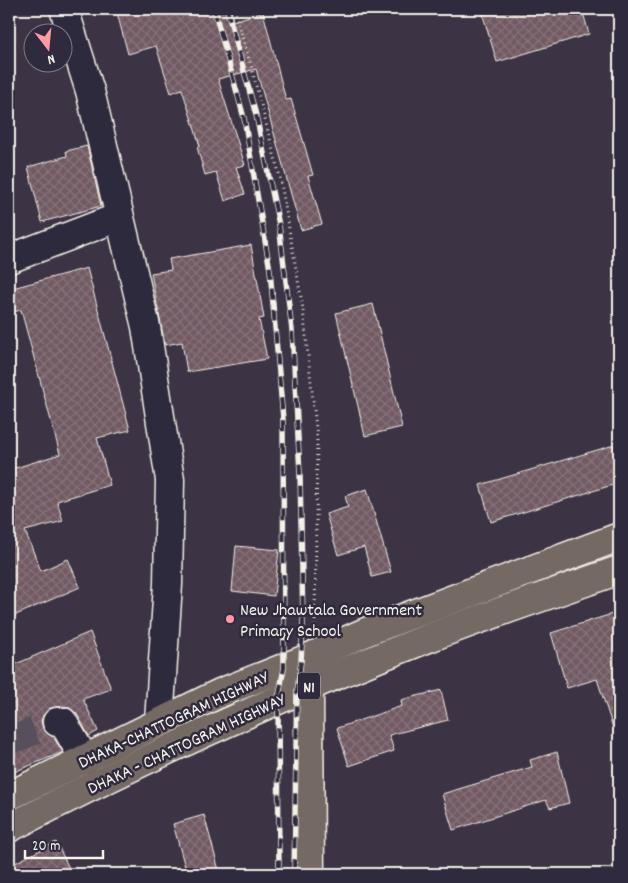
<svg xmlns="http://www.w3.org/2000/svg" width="628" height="883" font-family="Dekko,sans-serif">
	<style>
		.building { fill: url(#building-cross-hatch); stroke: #f4f1e8 }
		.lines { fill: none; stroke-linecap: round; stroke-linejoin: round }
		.minor-tunnel { stroke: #58505d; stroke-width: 28; stroke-dasharray: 28 14; stroke-linecap: butt }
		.minor-casing { stroke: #f4f1e8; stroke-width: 31 }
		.major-casing { stroke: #f4f1e8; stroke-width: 31 }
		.highway-casing { stroke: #f4f1e8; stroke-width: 31 }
		.path { stroke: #f4f1e8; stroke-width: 3; stroke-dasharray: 1 4; stroke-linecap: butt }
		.minor { stroke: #2f2a3d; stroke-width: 28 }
		.major { stroke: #756964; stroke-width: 28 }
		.highway { stroke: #756964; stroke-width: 28 }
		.rail-casing { stroke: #f4f1e8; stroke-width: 5.5 }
		.rail { stroke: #2f2a3d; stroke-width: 4; stroke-dasharray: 11; stroke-linecap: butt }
		.poi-dot { fill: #ff9aa2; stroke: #2f2a3d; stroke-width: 2 }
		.labels { text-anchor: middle; stroke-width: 5; stroke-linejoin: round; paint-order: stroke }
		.shield { fill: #2f2a3d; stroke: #b9b5b5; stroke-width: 1 }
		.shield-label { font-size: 16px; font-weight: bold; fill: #f4f1e8 }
		.poi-label { font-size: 18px; fill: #f4f1e8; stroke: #2f2a3d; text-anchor: start }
		.street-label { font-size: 18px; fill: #f4f1e8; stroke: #2f2a3d }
	</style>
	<defs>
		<pattern id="building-cross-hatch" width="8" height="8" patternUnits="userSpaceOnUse" patternTransform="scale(1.25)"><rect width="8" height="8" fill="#715a63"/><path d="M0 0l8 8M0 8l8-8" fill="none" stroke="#867279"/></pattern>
	</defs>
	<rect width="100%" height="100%" fill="#3c3445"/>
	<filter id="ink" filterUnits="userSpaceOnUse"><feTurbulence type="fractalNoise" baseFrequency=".02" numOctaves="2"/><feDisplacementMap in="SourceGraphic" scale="10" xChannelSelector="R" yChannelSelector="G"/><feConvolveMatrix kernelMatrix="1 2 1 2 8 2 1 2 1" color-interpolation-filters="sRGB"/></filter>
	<g filter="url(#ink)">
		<!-- building -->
		<g class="building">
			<polygon points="116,9 231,9 233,21 263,12 286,100 291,99 305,147 313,175 308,176 322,224 301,230 256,69 218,79 245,165 236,167 245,194 225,201 216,172 205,175 197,147 200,146 182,89 171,93 156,46 128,54"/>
			<polygon points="481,9 582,9 589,34 497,62"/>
			<polygon points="87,146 101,206 42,222 28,167 67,156 66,151"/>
			<polygon points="251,245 264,318 259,319 267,359 187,372 182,342 165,345 151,273 171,270 169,259"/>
			<polygon points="87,268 130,430 97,438 110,485 57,501 63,521 25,531 41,571 68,559 80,587 9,618 9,470 60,454 21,310 9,313 9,289"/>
			<polygon points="373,304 402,427 365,436 336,313"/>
			<polygon points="614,445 619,462 619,483 491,522 480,485"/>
			<polygon points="367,489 391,572 372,577 364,547 338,555 326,514 348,507 345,496"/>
			<polygon points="236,546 279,550 274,596 232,591"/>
			<polygon points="612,614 619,638 619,733 615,734 597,679 567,688 551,633"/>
			<polygon points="90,632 111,689 83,699 98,731 89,736 77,714 70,708 63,706 50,708 43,715 41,722 43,729 53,737 63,752 9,774 9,667"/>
			<polygon points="441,690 448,720 389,735 394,751 349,766 337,728 402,706 401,700"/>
			<polygon points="557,752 569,803 550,808 546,800 453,830 442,794 532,767 530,760"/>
			<polygon points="204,815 220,874 187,874 173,824"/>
			<polygon points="56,842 72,874 9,874 9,866"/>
		</g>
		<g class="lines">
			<!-- minor-tunnel -->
			<polyline class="minor-tunnel" points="9,741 57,722"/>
			<defs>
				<g id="minor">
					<polyline points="64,9 90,91 146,327 170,480 168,584 159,722"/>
					<polyline points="9,259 119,217"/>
					<polyline points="57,722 63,722 85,760"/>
				</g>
				<polyline id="major" points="309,686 310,874"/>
				<g id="highway">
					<polyline points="9,796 220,693 301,661 368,631 619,537"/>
					<path d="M9,828C145,758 284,694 426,639C490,614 555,593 619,570"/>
				</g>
			</defs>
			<!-- minor casing -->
			<use href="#minor" class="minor-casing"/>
			<!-- major casing -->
			<use href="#major" class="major-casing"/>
			<!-- highway casing -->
			<use href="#highway" class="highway-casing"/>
			<!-- path -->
			<polyline class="path" points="234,9 251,66 280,177 303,309 317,437 315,627"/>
			<!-- minor -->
			<use href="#minor" class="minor"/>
			<!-- major -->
			<use href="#major" class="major"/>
			<!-- highway -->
			<use href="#highway" class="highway"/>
			<defs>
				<g id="rail">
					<polyline points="214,9 244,118 270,270 283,419 284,668 278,700 279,874"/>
					<polyline points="227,9 256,115 279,225 292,330 300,473 303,624 301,661 297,692 294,874"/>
				</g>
			</defs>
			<!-- rail casing -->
			<use href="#rail" class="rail-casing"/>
			<!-- rail -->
			<use href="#rail" class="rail"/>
		</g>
	</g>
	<!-- markers -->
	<circle class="poi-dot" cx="230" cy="619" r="5"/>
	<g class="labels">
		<!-- shield labels -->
		<rect class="shield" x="298" y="672.5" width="22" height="27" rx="4"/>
		<g class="shield-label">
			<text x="309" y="692">N1</text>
		</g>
		<!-- poi labels -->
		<g class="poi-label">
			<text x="240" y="615">New Jhawtala Government<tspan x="240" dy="21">Primary School</tspan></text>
		</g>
		<!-- street labels -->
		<g class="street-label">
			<text transform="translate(173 719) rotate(-25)" y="6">DHAKA-CHATTOGRAM HIGHWAY</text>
			<text transform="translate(186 743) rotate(-25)" y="6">DHAKA - CHATTOGRAM HIGHWAY</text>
		</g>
	</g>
	<!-- margin -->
	<rect width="628" height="883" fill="none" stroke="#2f2a3d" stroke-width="30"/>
	<rect x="15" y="15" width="598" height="853" fill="none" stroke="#f4f1e8" stroke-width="2" filter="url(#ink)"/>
	<!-- north arrow -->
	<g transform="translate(48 48) rotate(164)"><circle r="24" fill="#2f2a3d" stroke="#7e7a81"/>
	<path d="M0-4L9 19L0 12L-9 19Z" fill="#ff9aa2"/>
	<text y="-8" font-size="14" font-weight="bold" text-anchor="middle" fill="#f4f1e8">N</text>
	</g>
	<!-- scale -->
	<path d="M25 850v8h78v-8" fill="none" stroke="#f4f1e8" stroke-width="2.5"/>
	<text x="32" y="850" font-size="15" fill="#f4f1e8" stroke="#2f2a3d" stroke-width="4" paint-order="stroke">20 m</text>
</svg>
